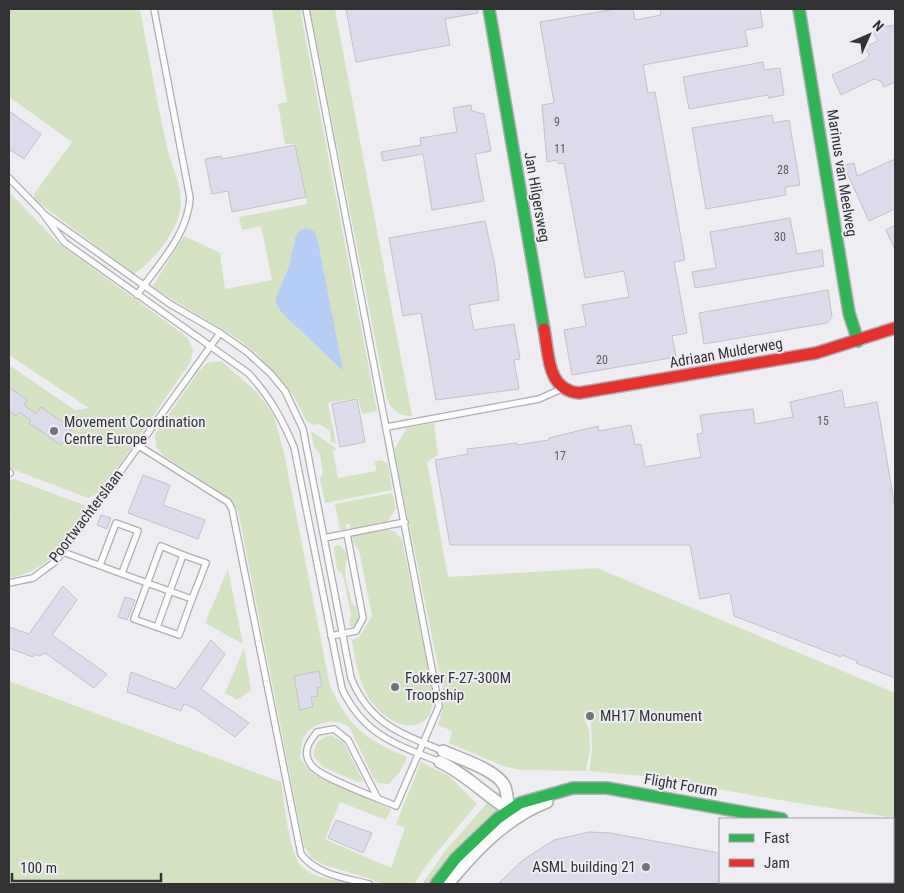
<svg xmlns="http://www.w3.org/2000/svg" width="904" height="893" font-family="'Roboto Condensed',sans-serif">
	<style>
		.green { fill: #d4e2c2; fill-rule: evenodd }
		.water { fill: #b6cef6 }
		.building { fill: #dcdbeb; stroke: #c2c2c5 }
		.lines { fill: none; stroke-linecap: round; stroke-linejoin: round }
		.lane-casing { stroke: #aeaeb1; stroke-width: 8 }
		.street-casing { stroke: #aeaeb1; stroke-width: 14 }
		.fast-casing { stroke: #aeaeb1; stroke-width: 14 }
		.jam-casing { stroke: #aeaeb1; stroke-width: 14 }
		.lane { stroke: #fcfcfd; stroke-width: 5.5 }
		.street { stroke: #fcfcfd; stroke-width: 11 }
		.fast { stroke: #30b455; stroke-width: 11 }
		.jam { stroke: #e5322d; stroke-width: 11 }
		.poi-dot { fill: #747478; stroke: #ededf3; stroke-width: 2 }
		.labels { text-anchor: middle; stroke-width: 4; stroke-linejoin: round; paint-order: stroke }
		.number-label { font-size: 12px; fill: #5d5d63 }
		.street-label { font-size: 15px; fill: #333336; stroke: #ededf3 }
		.poi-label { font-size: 15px; fill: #333336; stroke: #ededf3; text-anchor: start }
	</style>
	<rect width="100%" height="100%" fill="#eeeef2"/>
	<!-- green -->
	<g class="green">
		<path d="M9,9H140C149,56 157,104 168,151C173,169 184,192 180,211C175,235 153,261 134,274L35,200L34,194L72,142L9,97Z"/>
		<path d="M272,9H300L377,411L362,414L358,398L328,403L336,443L331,442L330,431L319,424L312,425L306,420L293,395L254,351L232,335L152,287L184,236L220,253L225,289L272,280L261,226L242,230L239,217L307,204L295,144H285L278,104L287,102ZM295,238L318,241L342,370L282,313L276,304V297L289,266Z"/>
		<path d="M310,9H335L412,416C399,416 392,411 387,399Z"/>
		<polygon points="9,192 58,243 187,337 193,350 191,361 100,493 88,498 9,468 9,365 75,410 89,408 9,355"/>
		<path d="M221,361L257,392L274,416L284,453L330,686C349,727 366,740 407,757L400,772L389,784L378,783L372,775L350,728C337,716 310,722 303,739C301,744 301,752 300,758L313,774L391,809L386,820L340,802L325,839L391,868L405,828L396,824L421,762L449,776L477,804L428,863L414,884H382L368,878L324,865L312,858L304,846L238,510L229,498L163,455L156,447L155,434L199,371L207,363Z"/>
		<polygon points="434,423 438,455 427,462 448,577 597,568 895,693 895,818 791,802 644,776 589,771 592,750 591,714 589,714 585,720 589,731 590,750 586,771 520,770 503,766 449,743 452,731 438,725 443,707 444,695 394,450 407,428"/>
		<polygon points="311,431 337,449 333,451 338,478 376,471 375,461 381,460 388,464 392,490 325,503 320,479 323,473 320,454 314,447"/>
		<path d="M14,479L84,505L86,514C62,545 50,571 9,578V521L11,515L9,514V481Z"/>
		<polygon points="392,493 396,508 388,521 351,529 350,524 346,524 346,529 340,530 335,504"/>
		<path d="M386,529L395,532L402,540L434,697C432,703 432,711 429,716C410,739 378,715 367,695C358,678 355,659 352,640L360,636L372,616L359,550L354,545L352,536Z"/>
		<path d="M339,545C351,555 346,557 345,570C345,580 350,593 352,603L356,607L358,619L353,627L349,626L351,615L343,575L337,570L334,549L335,546Z"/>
		<polygon points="228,569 243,644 205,623"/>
		<polygon points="244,648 251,690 237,700 225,693"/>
		<path d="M9,681L281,782C285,803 288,854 303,868C315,878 336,880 350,884H9Z"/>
		<path d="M331,735L343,742L363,781L358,782L323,767L314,757C313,745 319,738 331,735Z"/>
		<polygon points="488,802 497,808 494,816 432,884 422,884 446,850"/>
	</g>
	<!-- water -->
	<polygon class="water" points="307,228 314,231 318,241 343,371 282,313 276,304 276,297 289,266 295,238 300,230"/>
	<!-- building -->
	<g class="building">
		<polygon points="346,9 478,9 478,13 445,19 450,45 356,62"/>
		<polygon points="616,9 633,9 635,20 661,15 660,9 760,9 763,27 745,30 748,46 643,65 648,93 655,92 685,260 674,262 687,333 672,336 676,357 572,375 564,330 586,326 582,305 629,297 624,271 585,278 564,163 559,164 556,160 547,162 542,105 554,103 540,22"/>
		<polygon points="895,25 895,82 884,87 881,81 874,79 841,95 832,75 865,60 869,55 865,47 878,41 872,29"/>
		<polygon points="763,62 764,70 780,68 784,95 769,98 768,95 689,109 683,77"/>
		<polygon points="471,105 472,111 484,114 491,151 475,154 484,201 432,210 423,154 383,161 381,152 421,145 420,138 457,132 453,108"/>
		<polygon points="9,111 41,134 24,159 9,149"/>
		<polygon points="772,115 774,123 789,120 800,185 785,187 786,195 706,209 692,128"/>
		<polygon points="295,145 306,197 232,212 228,191 212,194 205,159 221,156 222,159"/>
		<polygon points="895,159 895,209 869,221 847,173 842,174 840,166 854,163 857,176"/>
		<polygon points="790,218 797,254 822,250 824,266 695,288 692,272 716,268 710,232"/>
		<polygon points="485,221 495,266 499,300 469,305 474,330 514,324 520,359 514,360 519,389 436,400 421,313 403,316 389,238"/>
		<polygon points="895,225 895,250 886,230"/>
		<polygon points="828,290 832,317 827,323 704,344 699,313"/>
		<polygon points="9,387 27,400 24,405 36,414 41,407 72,429 61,445 29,423 31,420 19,412 16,416 9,411"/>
		<polygon points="842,390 845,408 877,402 895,508 895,678 856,663 857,661 842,655 841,657 734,616 730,593 700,599 690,545 450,545 435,460 468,454 467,449 517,443 517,445 549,440 549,438 598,426 599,431 631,425 635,445 641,444 645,467 701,457 697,434 703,433 700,415 753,409 755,424 793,417 790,402"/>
		<polygon points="357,399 365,442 340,447 332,404"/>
		<polygon points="143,475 170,485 163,505 205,520 198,539 128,513"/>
		<polygon points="101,515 111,518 107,529 97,525"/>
		<polygon points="63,586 77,600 52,635 107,674 94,688 45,653 39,656 34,654 33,657 9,648 9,627 29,634"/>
		<polygon points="125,597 135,600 127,620 118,617"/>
		<polygon points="211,640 225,654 201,689 249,723 235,737 194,708 184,704 181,711 127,692 131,672 176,689"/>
		<polygon points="319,671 322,687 317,688 318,696 311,697 313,707 300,710 294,676"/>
		<polygon points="336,820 372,833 363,853 328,838"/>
		<polygon points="589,832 610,833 720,853 720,884 498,884 523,860 554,840"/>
	</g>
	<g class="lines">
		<defs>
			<g id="lane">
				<path d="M306,9L439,706L396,806C380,799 321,778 312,766C310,764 307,758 307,756C305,746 312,739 317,732L334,729L348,740L377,797"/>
				<path d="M9,178L42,212L64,242L248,373C269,395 282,419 294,447L342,689C364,735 395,744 440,762"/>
				<path d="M45,215L170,304L220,333L247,352L271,374L285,391L303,429L351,678C370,724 400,733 443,751"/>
				<path d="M137,295C157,266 188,235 190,198L154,9"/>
				<polyline points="387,427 539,399 559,390"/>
				<path d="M139,446L228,502L232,509L301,854C317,875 345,878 369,884"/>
				<polyline points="9,472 10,473"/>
				<polyline points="324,538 405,522"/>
				<path d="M63,552C106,568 149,584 192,599L179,635L134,619L161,546L183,555"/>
				<polyline points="100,565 116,523 138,531 122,573"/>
				<polyline points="9,583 33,578 56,561 220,333"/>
				<polyline points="157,627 183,555 206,563 192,599"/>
				<polyline points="331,636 356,631 363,618 347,534"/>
			</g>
			<g id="street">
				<path d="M443,751C458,758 498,770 505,787C507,794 508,803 509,810"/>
				<path d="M440,762C466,774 485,795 509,810"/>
				<polyline points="893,845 895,846"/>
				<path d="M448,884C476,850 506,818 547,802"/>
			</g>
			<g id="fast">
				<polyline points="489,9 544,329"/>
				<polyline points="799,9 849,313 858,341"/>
				<polyline points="436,884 456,858 498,818 520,803 573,788 607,788 782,819"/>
			</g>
			<path id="jam" d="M544,329C549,355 547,390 579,393L816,353L895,328"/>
		</defs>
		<!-- lane casing -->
		<use href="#lane" class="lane-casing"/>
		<!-- street casing -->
		<use href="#street" class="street-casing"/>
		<!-- fast casing -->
		<use href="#fast" class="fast-casing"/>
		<!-- jam casing -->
		<use href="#jam" class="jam-casing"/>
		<!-- lane -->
		<use href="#lane" class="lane"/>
		<!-- street -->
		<use href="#street" class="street"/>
		<!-- fast -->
		<use href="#fast" class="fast"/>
		<!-- jam -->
		<use href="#jam" class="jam"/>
	</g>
	<!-- markers -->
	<g class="poi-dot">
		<circle cx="54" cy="431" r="5"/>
		<circle cx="395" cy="687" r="5"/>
		<circle cx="590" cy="716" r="5"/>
		<circle cx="646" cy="867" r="5"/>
	</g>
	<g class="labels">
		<!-- number labels -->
		<g class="number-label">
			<text x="557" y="126">9</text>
			<text x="560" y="153">11</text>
			<text x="783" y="174">28</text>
			<text x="780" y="241">30</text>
			<text x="602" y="364">20</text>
			<text x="823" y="425">15</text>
			<text x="560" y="460">17</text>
		</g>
		<!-- street labels -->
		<g class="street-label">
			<text transform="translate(842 173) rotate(81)" y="5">Marinus van Meelweg</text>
			<text transform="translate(537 197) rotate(80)" y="5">Jan Hilgersweg</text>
			<text transform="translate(726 353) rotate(-10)" y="5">Adriaan Mulderweg</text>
			<text transform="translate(86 516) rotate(-53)" y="5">Poortwachterslaan</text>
			<text transform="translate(681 785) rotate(10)" y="5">Flight Forum</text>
		</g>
		<!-- poi labels -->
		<g class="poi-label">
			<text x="64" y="427">Movement Coordination<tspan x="64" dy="17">Centre Europe</tspan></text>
			<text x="405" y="683">Fokker F-27-300M<tspan x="405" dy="17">Troopship</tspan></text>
			<text x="600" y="721">MH17 Monument</text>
			<text x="636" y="872" text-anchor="end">ASML building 21</text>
		</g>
	</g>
	<!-- border -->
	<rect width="904" height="893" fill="none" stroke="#333336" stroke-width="20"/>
	<!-- legend -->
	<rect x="719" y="818" width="175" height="65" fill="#ededf3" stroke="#a3a3a7"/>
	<rect x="729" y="834" width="25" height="8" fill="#30b455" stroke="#a3a3a7"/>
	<text x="764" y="843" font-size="15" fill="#333336">Fast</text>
	<rect x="729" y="859" width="25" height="8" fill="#e5322d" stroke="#a3a3a7"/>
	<text x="764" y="868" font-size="15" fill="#333336">Jam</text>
	<!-- north arrow -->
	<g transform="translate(869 35) rotate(45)" stroke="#ededf3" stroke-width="4" paint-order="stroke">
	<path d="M0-4L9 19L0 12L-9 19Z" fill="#333336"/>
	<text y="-8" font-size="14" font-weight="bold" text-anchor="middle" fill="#333336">N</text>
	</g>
	<!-- scale -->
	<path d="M12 873v8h149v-8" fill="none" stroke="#333336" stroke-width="2.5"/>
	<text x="20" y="873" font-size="15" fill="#333336" stroke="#ededf3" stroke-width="4" paint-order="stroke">100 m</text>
</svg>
